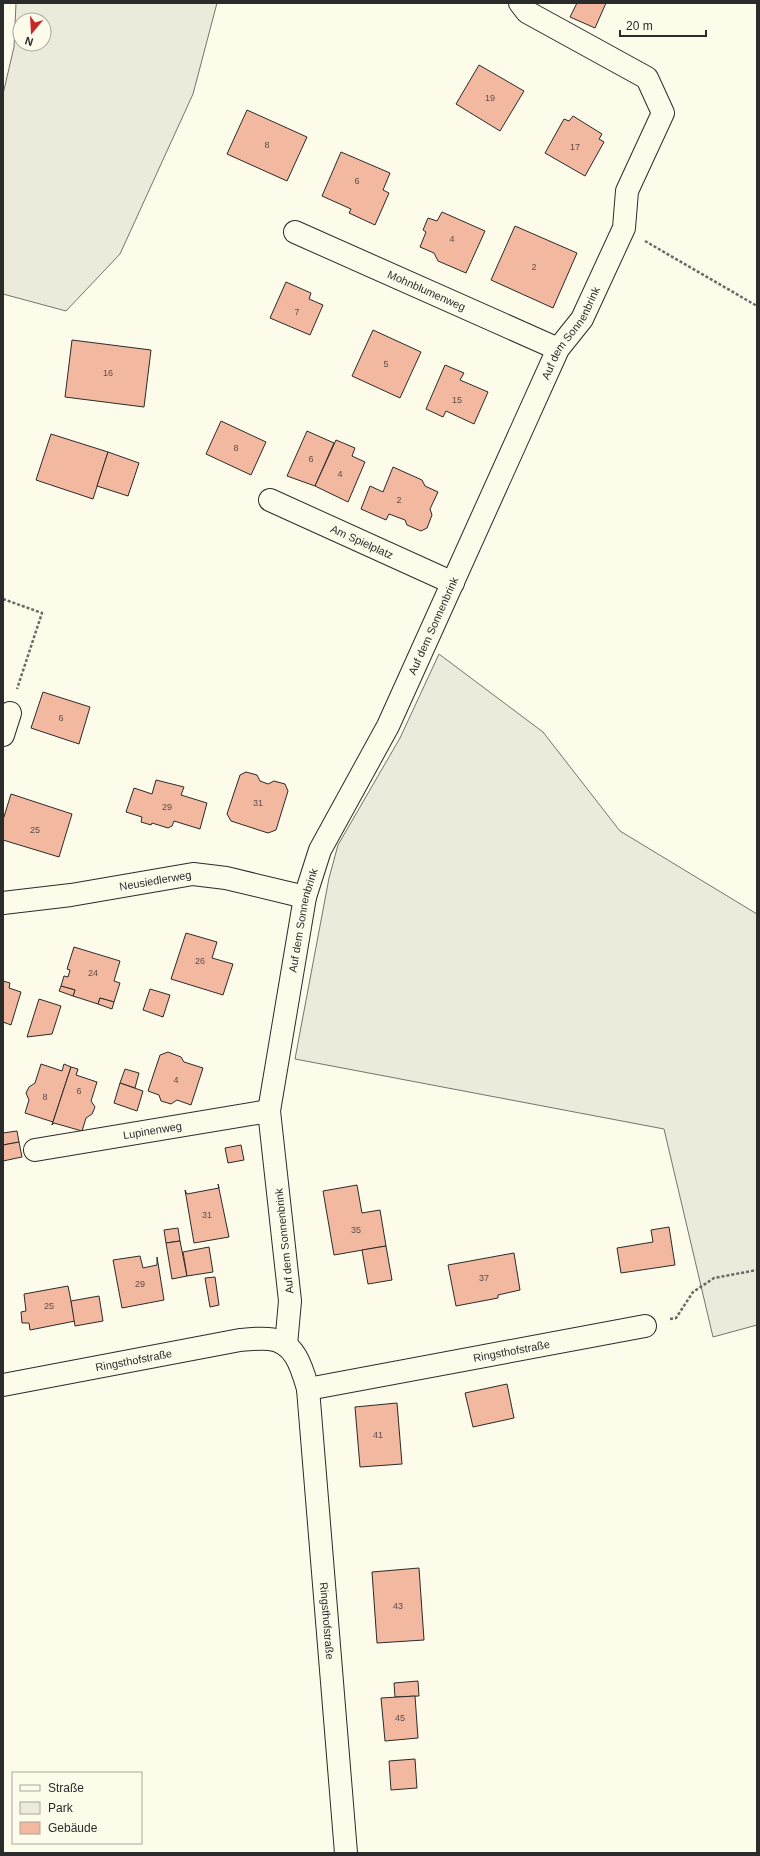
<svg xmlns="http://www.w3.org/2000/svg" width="760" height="1856" font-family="Helvetica,sans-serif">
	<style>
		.green { fill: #ecebdb; stroke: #74746e; fill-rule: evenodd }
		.building { fill: #f2b8a0; stroke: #2b2b2b }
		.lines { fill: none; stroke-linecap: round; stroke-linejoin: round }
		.street-casing { stroke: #2b2b2b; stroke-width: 24 }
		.path { stroke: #6a6964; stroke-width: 2.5; stroke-dasharray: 3 2; stroke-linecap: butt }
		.street { stroke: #fdfbea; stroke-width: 22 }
		.labels { text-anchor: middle; stroke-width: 3; stroke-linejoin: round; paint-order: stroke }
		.number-label { font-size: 9px; fill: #5d4e48 }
		.street-label { font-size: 11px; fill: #2b2b2b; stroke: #fdfbea }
	</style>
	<rect width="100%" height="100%" fill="#fdfbea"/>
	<!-- green -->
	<g class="green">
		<path d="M16,3H217L193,94L120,254L66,311L3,294V94L14,47ZM20,20H44V44H20Z"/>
		<polygon points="439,654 543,732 620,831 757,914 757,1325 713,1337 664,1129 295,1059 329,878 338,845 400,738"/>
	</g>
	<!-- building -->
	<g class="building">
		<polygon points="577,3 606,3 595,28 570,17"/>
		<polygon points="479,65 524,91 500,131 456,104"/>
		<polygon points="247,110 307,137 287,181 227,154"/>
		<polygon points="573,116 602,134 599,139 604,142 585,176 545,153 564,119 569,121"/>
		<polygon points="341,152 390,173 383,190 389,193 375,225 349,213 351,209 322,196"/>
		<polygon points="442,212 485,231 466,273 438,261 434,253 420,247 426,232 423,230 428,218 437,221"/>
		<polygon points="515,226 577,253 553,308 491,280"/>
		<polygon points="286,282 311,293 309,299 323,305 310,335 270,318"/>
		<polygon points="373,330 421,352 400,398 352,376"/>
		<polygon points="72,340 151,350 144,407 65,397"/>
		<polygon points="445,365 464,373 460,380 488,392 474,424 446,411 443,417 426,409"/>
		<polygon points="221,421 266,442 251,475 206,454"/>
		<polygon points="307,431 334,443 315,486 287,476"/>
		<polygon points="51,434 108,452 93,499 36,480"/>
		<polygon points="336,440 355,448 352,456 365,462 348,502 315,486"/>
		<polygon points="108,452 139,463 128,496 97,486"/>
		<polygon points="393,467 422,480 425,486 438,492 430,509 432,515 427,528 421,531 407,525 405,520 389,514 386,520 361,509 370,486 383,492"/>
		<polygon points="43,692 90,707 79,744 31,728"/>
		<polygon points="246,772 257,775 260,781 268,784 274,781 285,784 288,791 276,830 268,833 231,821 227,814 240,775"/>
		<polygon points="156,780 184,787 181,795 207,803 200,829 174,821 172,826 168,828 152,823 151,825 141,822 142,817 126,812 134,788 152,794"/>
		<polygon points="11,794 72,814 59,857 3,840 3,820"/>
		<polygon points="186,933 217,942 212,958 233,964 223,995 171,979"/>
		<polygon points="74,947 120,961 114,981 120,983 114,1002 100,998 98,1004 73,996 75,990 61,986 64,976 68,977 70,970 67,969"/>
		<polygon points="3,981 10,983 9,988 21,992 11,1025 3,1022"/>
		<polygon points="61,986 75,990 73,996 59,991"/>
		<polygon points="150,989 170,995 163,1017 143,1010"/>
		<polygon points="100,998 114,1002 112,1009 98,1004"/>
		<polygon points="39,999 61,1006 52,1034 27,1037"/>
		<polygon points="168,1052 181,1057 184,1062 203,1068 191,1105 177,1100 171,1104 161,1101 159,1095 148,1091 160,1055"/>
		<polygon points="41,1064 62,1071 64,1064 71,1067 52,1125 53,1122 25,1113 29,1100 26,1093 29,1087 35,1083"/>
		<polygon points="71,1067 78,1069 76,1075 97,1082 91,1101 95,1107 92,1114 86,1118 82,1131 54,1123 52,1125"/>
		<polygon points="125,1069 139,1073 135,1088 120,1083"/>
		<polygon points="120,1083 143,1091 137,1111 114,1103"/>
		<polygon points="17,1131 19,1142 3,1145 3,1133"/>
		<polygon points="19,1142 22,1157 3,1161 3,1145"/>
		<polygon points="241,1145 244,1160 228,1163 225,1148"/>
		<polygon points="218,1184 229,1237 194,1243 185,1190 187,1194 219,1188"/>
		<polygon points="357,1185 362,1213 380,1210 386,1246 334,1255 323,1191"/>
		<polygon points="669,1227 675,1265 621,1273 617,1248 653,1242 651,1230"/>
		<polygon points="178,1228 180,1241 166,1243 164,1230"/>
		<polygon points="180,1241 187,1276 172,1279 166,1243"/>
		<polygon points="386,1246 392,1280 368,1284 362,1250"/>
		<polygon points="209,1247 213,1272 187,1276 183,1252"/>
		<polygon points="514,1253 520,1290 498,1295 498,1298 456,1306 448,1265"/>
		<polygon points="140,1256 143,1268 157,1265 157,1257 164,1300 122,1308 113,1260"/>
		<polygon points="215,1277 219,1305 210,1307 205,1278"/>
		<polygon points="68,1286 75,1321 30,1330 29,1323 22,1323 21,1312 26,1311 24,1294"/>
		<polygon points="99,1296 103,1321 75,1326 71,1301"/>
		<polygon points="507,1384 514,1418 473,1427 465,1393"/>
		<polygon points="397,1403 402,1464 360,1467 355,1407"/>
		<polygon points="419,1568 424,1640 377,1643 372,1572"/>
		<polygon points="418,1681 419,1696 395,1697 394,1683"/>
		<polygon points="415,1696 418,1738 385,1741 381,1698"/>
		<polygon points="415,1759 417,1788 391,1790 389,1761"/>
	</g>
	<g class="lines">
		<defs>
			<g id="street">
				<path id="s1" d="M295,232L558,349"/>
				<path id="s2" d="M270,500L453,583"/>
				<polyline points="3,735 10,713"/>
				<path id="s3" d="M3,903L71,895L193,874L226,878L305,897"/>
				<path id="s4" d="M35,1150L269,1111"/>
				<path id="s5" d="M286,1345L290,1301L269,1111L305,897L320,850L388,726L558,349L582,319L624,228L627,191L663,113L647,78L527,12L520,3"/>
				<path id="s6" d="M3,1385L240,1340C250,1339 259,1338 269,1339C295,1341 302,1368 308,1389L346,1853"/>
				<path id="s7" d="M308,1389L645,1326"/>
			</g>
		</defs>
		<!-- street casing -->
		<use href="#street" class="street-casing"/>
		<!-- path -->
		<g class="path">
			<polyline points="645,241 757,306"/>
			<polyline points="3,599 42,613 17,689"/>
			<polyline points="670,1319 676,1318 693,1292 714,1278 757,1270"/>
		</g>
		<!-- street -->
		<use href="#street" class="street"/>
	</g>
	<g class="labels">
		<!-- number labels -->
		<g class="number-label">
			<text x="490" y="101">19</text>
			<text x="267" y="148">8</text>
			<text x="575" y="150">17</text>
			<text x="357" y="184">6</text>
			<text x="452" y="242">4</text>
			<text x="534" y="270">2</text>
			<text x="297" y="315">7</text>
			<text x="386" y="367">5</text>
			<text x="108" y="376">16</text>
			<text x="457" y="403">15</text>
			<text x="236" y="451">8</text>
			<text x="311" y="462">6</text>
			<text x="340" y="477">4</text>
			<text x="399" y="503">2</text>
			<text x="61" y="721">6</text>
			<text x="258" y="806">31</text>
			<text x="167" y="810">29</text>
			<text x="35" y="833">25</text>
			<text x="200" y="964">26</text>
			<text x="93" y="976">24</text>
			<text x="176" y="1083">4</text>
			<text x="79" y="1094">6</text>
			<text x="45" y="1100">8</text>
			<text x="207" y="1218">31</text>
			<text x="356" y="1233">35</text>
			<text x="484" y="1281">37</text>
			<text x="140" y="1287">29</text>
			<text x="49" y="1309">25</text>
			<text x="378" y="1438">41</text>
			<text x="398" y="1609">43</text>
			<text x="400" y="1721">45</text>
		</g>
		<!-- street labels -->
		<g class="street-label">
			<text dy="4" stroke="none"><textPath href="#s1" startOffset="144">Mohnblumenweg</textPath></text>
			<text dy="4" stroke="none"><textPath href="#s5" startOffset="1077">Auf dem Sonnenbrink</textPath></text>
			<text dy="4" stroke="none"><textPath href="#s2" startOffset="101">Am Spielplatz</textPath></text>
			<text dy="4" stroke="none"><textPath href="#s5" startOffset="753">Auf dem Sonnenbrink</textPath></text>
			<text dy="4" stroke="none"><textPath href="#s3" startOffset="154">Neusiedlerweg</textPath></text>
			<text dy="4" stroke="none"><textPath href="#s5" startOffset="429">Auf dem Sonnenbrink</textPath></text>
			<text dy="4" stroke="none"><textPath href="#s4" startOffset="119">Lupinenweg</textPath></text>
			<text transform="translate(284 1241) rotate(-96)" y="4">Auf dem Sonnenbrink</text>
			<text dy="4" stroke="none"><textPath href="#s7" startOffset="207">Ringsthofstraße</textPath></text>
			<text dy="4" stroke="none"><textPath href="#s6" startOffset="133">Ringsthofstraße</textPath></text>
			<text dy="4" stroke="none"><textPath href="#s6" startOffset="571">Ringsthofstraße</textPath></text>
		</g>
	</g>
	<!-- border -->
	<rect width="760" height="1856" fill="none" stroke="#2b2b2b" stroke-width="8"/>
	<!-- legend -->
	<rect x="12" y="1772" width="130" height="72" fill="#fdfbea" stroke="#a9a89e"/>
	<rect x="20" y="1785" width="20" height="6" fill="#fdfbea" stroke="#a9a89e"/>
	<text x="48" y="1792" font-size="12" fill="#2b2b2b">Straße</text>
	<rect x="20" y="1802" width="20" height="12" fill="#ecebdb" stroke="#a9a89e"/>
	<text x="48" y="1812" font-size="12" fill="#2b2b2b">Park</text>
	<rect x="20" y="1822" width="20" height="12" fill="#f2b8a0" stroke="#a9a89e"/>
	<text x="48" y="1832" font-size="12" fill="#2b2b2b">Gebäude</text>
	<!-- north arrow -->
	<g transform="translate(32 32) rotate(198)"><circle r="19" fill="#fdfbea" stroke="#a9a89e"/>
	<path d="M0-3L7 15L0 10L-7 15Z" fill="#c62828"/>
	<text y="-6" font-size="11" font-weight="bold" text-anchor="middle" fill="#2b2b2b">N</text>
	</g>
	<!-- scale -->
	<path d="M620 30v6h86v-6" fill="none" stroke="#2b2b2b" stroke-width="2"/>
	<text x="626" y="30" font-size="12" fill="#2b2b2b" stroke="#fdfbea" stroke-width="3" paint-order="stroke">20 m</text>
</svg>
